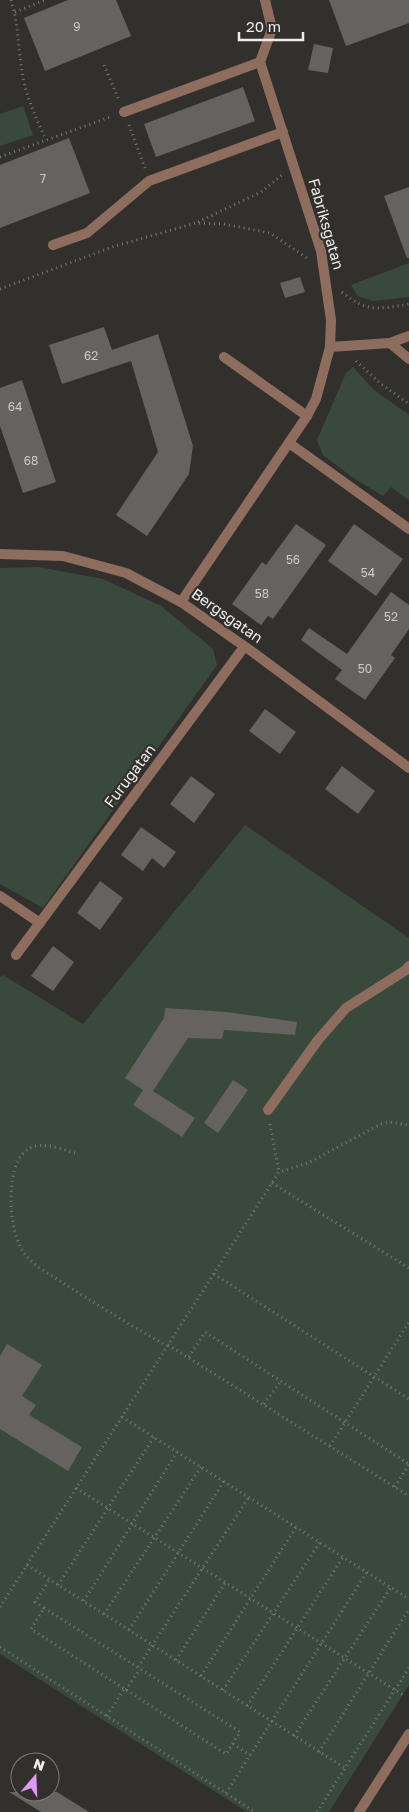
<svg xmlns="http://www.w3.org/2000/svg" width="409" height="1812" font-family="'Golos Text',sans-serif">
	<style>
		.green { fill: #394a3c }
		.building { fill: #65625f }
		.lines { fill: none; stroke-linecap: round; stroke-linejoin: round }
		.path { stroke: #7b7976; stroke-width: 3; stroke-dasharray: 1 4; stroke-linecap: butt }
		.lane { stroke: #8f6d5e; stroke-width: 10 }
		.street { stroke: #8f6d5e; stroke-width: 10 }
		.labels { text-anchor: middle; stroke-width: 4.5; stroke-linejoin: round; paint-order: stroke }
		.number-label { font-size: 12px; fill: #cccac8 }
		.street-label { font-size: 15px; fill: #eeedeb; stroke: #32302d }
	</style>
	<rect width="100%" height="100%" fill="#32302d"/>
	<!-- green -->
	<g class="green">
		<polygon points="23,106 33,135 0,146 0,114"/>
		<polygon points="409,263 409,297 373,301 358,296 351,285"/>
		<polygon points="353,367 374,390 409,415 409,500 391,487 383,496 352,477 323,455 317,440 346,373"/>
		<polygon points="39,567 103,579 161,606 213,649 217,665 43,908 0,884 0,568"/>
		<polygon points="245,825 409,938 409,1685 329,1812 247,1812 0,1654 0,978 3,975 83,1024"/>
	</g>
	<!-- building -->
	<g class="building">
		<polygon points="68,0 116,0 131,36 45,71 24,18"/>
		<polygon points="329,0 409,0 409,23 346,46"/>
		<polygon points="314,44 333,48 328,73 308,70"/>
		<polygon points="243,87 255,121 156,157 144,124"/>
		<polygon points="69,138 90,193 0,228 0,165"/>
		<polygon points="409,187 409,258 407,258 384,196"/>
		<polygon points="300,277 305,292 285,298 280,283"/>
		<polygon points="104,327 112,350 158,334 193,446 189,474 147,536 116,515 158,452 131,361 62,384 49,345"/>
		<polygon points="22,380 56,482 23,493 0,426 0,388"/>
		<polygon points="296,524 326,545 273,619 268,616 261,625 232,604 262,562 266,565"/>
		<polygon points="354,524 403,559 376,596 328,561"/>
		<polygon points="391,592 409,605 409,629 391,655 395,658 365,700 335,679 342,670 301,640 309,628 347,654"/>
		<polygon points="265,709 296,732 280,754 249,731"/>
		<polygon points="342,766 375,791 358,814 325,789"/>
		<polygon points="191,776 215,794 194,823 170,804"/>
		<polygon points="141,827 176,852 164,868 152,858 143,871 121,855"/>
		<polygon points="100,881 123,898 100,930 77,913"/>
		<polygon points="53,946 74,962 53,991 31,976"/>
		<polygon points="165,1008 227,1012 297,1022 295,1035 224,1030 222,1039 188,1038 153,1091 195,1118 182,1137 133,1105 143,1090 125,1078 164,1018"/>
		<polygon points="233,1080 248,1090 218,1133 204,1123"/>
		<polygon points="7,1344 42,1365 22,1396 36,1405 29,1415 82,1447 68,1471 0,1429 0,1356"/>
		<polygon points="9,1792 57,1792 89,1812 41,1812"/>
	</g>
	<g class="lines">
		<!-- path -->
		<g class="path">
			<path d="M11,0C19,25 18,52 23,77C27,99 37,120 46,140"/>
			<polyline points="15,12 45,0"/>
			<polyline points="104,65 118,98"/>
			<polyline points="129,125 145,168"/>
			<polyline points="0,157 110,117"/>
			<polyline points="198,222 261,192 282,175"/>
			<polyline points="0,289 112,247 196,223 224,224 270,233 307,258"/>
			<path d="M342,292C367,313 379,309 409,304"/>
			<polyline points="356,361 381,384 409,404"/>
			<polyline points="270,1124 279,1172"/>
			<path d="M75,1153C54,1147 31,1136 18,1161C7,1183 9,1232 24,1253C33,1266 50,1274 63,1283C97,1305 132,1326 167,1346"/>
			<polyline points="272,1183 409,1268"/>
			<polyline points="214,1274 409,1399"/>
			<polyline points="168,1345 409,1496"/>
			<polyline points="189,1357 205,1332 409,1464"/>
			<polyline points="264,1404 281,1381"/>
			<polyline points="122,1417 409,1599"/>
			<polyline points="330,1446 409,1322"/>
			<polyline points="395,1487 409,1464"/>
			<polyline points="76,1488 403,1695"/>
			<polyline points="27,1565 345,1768"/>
			<polyline points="58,1585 154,1437"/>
			<polyline points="84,1601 177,1452"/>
			<polyline points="0,1607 279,1172 308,1163 381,1124 389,1122 409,1125"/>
			<polygon points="44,1608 240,1732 226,1754 31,1629"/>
			<polyline points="44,1608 35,1602 50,1579"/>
			<polyline points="104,1614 201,1467"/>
			<polyline points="129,1630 224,1481"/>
			<polyline points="0,1647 255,1812"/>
			<polyline points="176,1660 225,1583"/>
			<polyline points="138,1667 249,1497"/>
			<polyline points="201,1676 296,1527"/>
			<polyline points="126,1690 140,1669"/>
			<polyline points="223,1690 320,1542"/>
			<polyline points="247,1706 343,1557"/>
			<polyline points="107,1716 124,1689"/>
			<polyline points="294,1736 391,1587"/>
			<polyline points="233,1744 250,1755"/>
			<polyline points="319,1752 409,1609"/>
			<polyline points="226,1793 367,1572"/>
			<polyline points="317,1812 409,1668"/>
		</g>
		<!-- lane -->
		<g class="lane">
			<polyline points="124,112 260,62"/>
			<polyline points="53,245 87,233 149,181 283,132"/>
			<polyline points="390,343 409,359"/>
			<polyline points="330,347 390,343 409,336"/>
			<polyline points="224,357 307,416"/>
			<polyline points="289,443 409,529"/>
			<polyline points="268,1110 318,1040 346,1008 406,970 409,966"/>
		</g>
		<!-- street -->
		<g class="street">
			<polyline points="0,554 63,556 126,573 181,602 254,653 409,768"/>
			<polyline points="181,602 307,416 316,399 330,347 331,320 321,251 260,62 272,29 265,0"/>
			<polyline points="0,896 40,923"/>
			<polyline points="16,955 244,647"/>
			<polyline points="359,1812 409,1734"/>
		</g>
	</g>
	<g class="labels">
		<!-- number labels -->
		<g class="number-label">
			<text x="77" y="31">9</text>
			<text x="43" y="183">7</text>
			<text x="91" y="360">62</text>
			<text x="15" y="411">64</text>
			<text x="31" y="465">68</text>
			<text x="293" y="564">56</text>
			<text x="368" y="577">54</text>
			<text x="262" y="598">58</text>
			<text x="391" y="621">52</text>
			<text x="365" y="673">50</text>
		</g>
		<!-- street labels -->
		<g class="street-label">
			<text transform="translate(326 224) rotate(74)" y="5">Fabriksgatan</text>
			<text transform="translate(227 616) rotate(35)" y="5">Bergsgatan</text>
			<text transform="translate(130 776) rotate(-53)" y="5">Furugatan</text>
		</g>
	</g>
	<!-- north arrow -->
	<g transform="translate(35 1777) rotate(19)"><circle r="24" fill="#32302d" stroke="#7d7c79"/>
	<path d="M0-4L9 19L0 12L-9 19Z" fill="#dd99f3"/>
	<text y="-8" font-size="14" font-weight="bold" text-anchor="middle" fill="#eeedeb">N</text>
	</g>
	<!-- scale -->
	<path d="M239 32v8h64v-8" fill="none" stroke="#eeedeb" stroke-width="2.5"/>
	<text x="246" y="32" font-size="15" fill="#eeedeb" stroke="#32302d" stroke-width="4" paint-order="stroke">20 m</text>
</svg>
